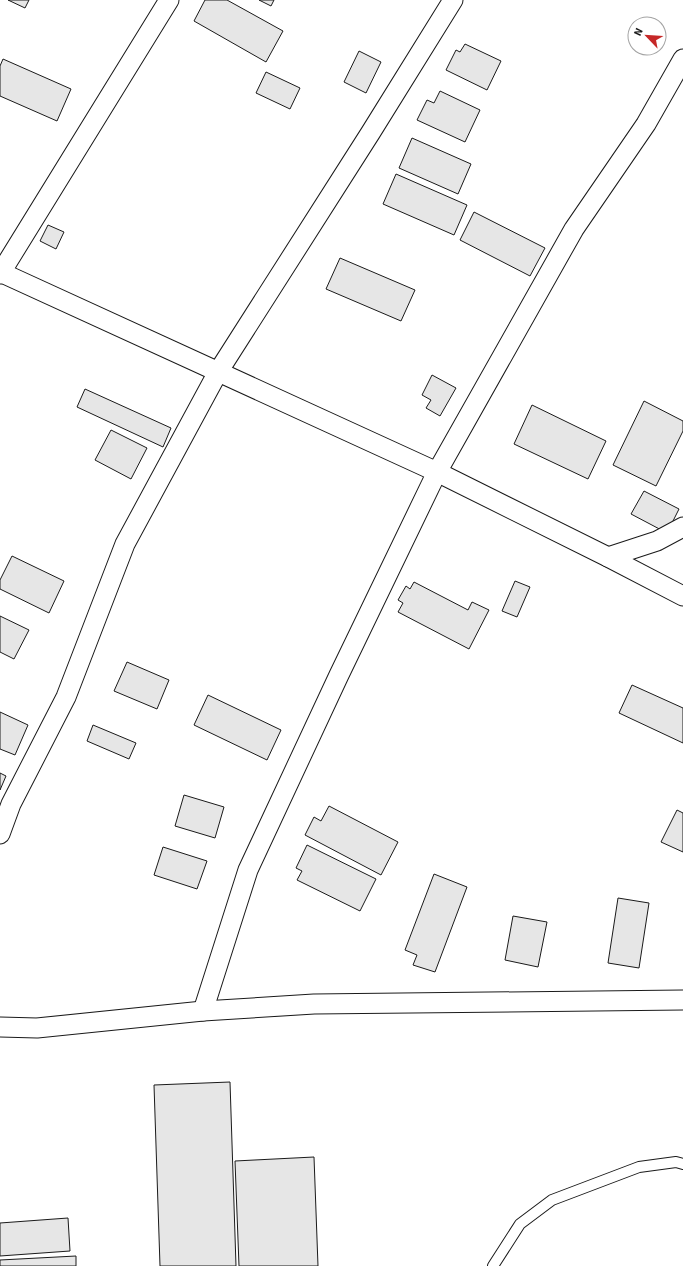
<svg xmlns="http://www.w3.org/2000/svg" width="683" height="1266" font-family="'Source Sans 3',sans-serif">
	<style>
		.building { fill: #e6e6e6; stroke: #1a1a1a }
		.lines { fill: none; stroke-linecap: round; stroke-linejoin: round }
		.lane-casing { stroke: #1a1a1a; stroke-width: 12 }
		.street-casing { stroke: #1a1a1a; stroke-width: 21 }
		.lane { stroke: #fff; stroke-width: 10 }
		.street { stroke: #fff; stroke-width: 19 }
	</style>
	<rect width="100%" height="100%" fill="#fff"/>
	<!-- building -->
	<g class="building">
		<polygon points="8,0 29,0 25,8"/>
		<polygon points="205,0 227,0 283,31 266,62 194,21"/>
		<polygon points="259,0 274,0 271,6"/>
		<polygon points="465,44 501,61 487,90 446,70 456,50 460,52"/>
		<polygon points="359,51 381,62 366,93 344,82"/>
		<polygon points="3,59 71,89 57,121 0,96 0,66"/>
		<polygon points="266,72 300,88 290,109 256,93"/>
		<polygon points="440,91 480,110 465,142 417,120 427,100 434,103"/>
		<polygon points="412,138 471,164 458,194 399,168"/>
		<polygon points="396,174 467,205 454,235 383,204"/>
		<polygon points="474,212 545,248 530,276 460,240"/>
		<polygon points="48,225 64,232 56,249 40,241"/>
		<polygon points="340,258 415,290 401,321 326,289"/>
		<polygon points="432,375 456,388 440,416 426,408 431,400 422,395"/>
		<polygon points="85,389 171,428 163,447 77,407"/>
		<polygon points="644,401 683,421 683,431 656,486 613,465"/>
		<polygon points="532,405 606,441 588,479 514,444"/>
		<polygon points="111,430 147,448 131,479 95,460"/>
		<polygon points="644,491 679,509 667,533 631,514"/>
		<polygon points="12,556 64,581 49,613 0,589 0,580"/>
		<polygon points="515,581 530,587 517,617 502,611"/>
		<polygon points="414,582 468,610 472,602 489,610 469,649 398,612 403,603 398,600 406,586 410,589"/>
		<polygon points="0,616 29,630 14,659 0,652"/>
		<polygon points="127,662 169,680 157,709 114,691"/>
		<polygon points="632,685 683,708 683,743 619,713"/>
		<polygon points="208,695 281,730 267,760 194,725"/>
		<polygon points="0,712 28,725 15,755 0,749"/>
		<polygon points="93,725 136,743 129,759 87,741"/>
		<polygon points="0,773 6,776 0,790"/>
		<polygon points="184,795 224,807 215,838 175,826"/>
		<polygon points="329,806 398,842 381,875 305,835 314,817 321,821"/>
		<polygon points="677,810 683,813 683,852 661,842"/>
		<polygon points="307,845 376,879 360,911 297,880 302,871 296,868"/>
		<polygon points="163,847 207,861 197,889 154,875"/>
		<polygon points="434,874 467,887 435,972 413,965 417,955 405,950"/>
		<polygon points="618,898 649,903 639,968 608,963"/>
		<polygon points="513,916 547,922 538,967 505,960"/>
		<polygon points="230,1082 236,1266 160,1266 154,1085"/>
		<polygon points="314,1157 318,1266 239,1266 235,1161"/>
		<polygon points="68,1218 70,1251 0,1256 0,1223"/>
		<polygon points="76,1256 76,1266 0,1266 0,1260"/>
	</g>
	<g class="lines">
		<defs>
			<polyline id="lane" points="493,1266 520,1224 552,1200 639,1167 676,1162 683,1164"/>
			<g id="street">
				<polyline points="0,272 437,472 608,557 683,596"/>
				<polyline points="0,274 169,0"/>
				<polyline points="608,557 657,541 683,527"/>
				<polyline points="0,834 11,804 66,697 125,544 218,372 371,132 453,0"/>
				<polyline points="203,1011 248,870 339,675 437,472 574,229 646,124 683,59"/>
				<polyline points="0,1027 37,1028 203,1011 314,1004 683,1000"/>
			</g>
		</defs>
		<!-- lane casing -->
		<use href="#lane" class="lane-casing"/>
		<!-- street casing -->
		<use href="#street" class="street-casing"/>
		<!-- lane -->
		<use href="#lane" class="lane"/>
		<!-- street -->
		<use href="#street" class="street"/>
	</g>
	<!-- north arrow -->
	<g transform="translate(647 36) rotate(295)"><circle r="19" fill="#ffffff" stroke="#a3a3a3"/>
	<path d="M0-3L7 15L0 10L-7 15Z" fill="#c62828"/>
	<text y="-6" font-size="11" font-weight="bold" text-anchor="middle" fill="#1a1a1a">N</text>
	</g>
</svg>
